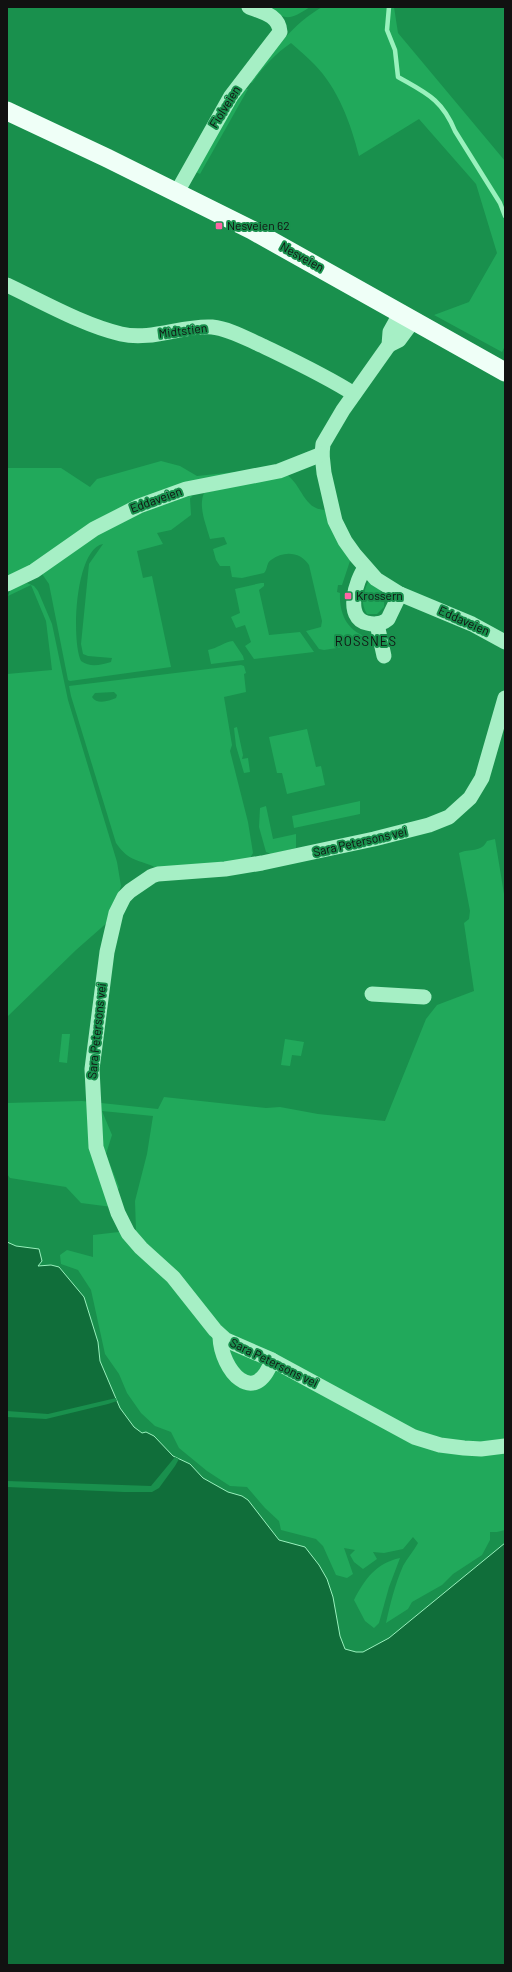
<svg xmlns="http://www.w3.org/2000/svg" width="512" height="1972" font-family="Barlow,sans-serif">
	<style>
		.green { fill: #21a95b; fill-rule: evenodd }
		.water { fill: #106e3a; stroke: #99f1bd }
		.pier { fill: #19904d }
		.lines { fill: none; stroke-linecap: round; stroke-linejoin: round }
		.stream { stroke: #99f1bd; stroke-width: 4.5 }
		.minor { stroke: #a6efc5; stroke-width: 15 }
		.major { stroke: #effff7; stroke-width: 19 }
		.poi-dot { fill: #ff65a5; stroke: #19904d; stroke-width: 1.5 }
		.labels { text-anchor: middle; stroke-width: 4; stroke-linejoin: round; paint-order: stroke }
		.street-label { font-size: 12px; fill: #111; stroke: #19904d }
		.poi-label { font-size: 12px; fill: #111; stroke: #19904d; text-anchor: start }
		.neighbourhood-label { font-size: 13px; letter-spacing: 1px; fill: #111; stroke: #19904d }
	</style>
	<rect width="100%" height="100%" fill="#19904d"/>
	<!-- green -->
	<g class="green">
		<path d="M264,7H310C287,22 287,19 264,7Z"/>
		<path d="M322,7H394L398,33L505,161V346L502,352L434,315L469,302L497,253L476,184L419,119L359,156C351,124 338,88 314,64C307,57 299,50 291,43C275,54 263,67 252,83L249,82C271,54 291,25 322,7Z"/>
		<polygon points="244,89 248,89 200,174 196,172 229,109"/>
		<polygon points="161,461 180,466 197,476 254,470 164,492 7,581 7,468 61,468 90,487 97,479"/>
		<path d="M286,474C303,486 303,509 325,510L339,543L350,561L342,585H338L337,592L340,593C339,615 348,632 370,638V643L324,650L319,649L306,631L321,627L322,621L309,565C301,552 284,550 271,560C266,563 268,569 264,573L242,578L232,577L230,566H220L216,560L213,549L227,544L224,537L210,539C206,524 198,507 204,493Z"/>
		<path d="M190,494L192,497L190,498L191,515L171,530L157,533L163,544L137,551L143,578L152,576L171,667L70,681L68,680L49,584L40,571L115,521ZM103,544L89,564L81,644L83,654L88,656L112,658L111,662C100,665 91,668 81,661C71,640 75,549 103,544Z"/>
		<path d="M368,582H370C380,589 385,593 384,607L377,614H367C360,603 363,594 368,582Z"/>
		<polygon points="27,583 34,586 38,591 52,624 68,700 117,862 121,886 109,921 76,950 7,1017 7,674 52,670 46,621 31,585 8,596 11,588"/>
		<polygon points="261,583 264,583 264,586 259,590 269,635 300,632 314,652 254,659 245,646 251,642 245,625 236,628 231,617 240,613 235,589"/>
		<path d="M233,641L243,656L244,660L211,664L208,650C218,648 224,642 233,641Z"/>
		<path d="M241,665L244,666L246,673L244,674L246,692L224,697L232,745L230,751L248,822L253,853L249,860L157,868C138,859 129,862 116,843L71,696L69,686ZM114,692L117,695L116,698C109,701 97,705 92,697L95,693Z"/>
		<polygon points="237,727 243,755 242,759 248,758 250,772 244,773 236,746 234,728"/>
		<polygon points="307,729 316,767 321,766 325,785 287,794 282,773 277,773 269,737"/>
		<polygon points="360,801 360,814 294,828 292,816"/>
		<polygon points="266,806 273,839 296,834 296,848 271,854 266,852 259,827 260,808"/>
		<path d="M495,839L505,900V1530L497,1532H490V1540L482,1555L453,1574L442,1585L412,1602L408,1609L386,1623C390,1605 395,1584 403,1566C407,1558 414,1551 418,1543L413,1537L403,1549L384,1553L373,1552L377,1559L363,1569L354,1562L350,1555L355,1550L344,1548L353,1574L347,1578L336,1575L323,1546L316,1539L281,1530L279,1521L265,1508L247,1487L230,1486L207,1471L179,1448L171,1432L155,1426L141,1413L127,1393L119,1374L105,1354L91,1290L78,1270L61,1264L60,1255L67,1250L93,1257V1235L136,1230L135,1201L147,1154L153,1116L102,1111L112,1135L106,1154L119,1187L112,1207L81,1203L66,1187L10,1178L7,1174V1103L82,1101L158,1109L164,1097L266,1108L280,1107L318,1114L385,1121L426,1019L437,1005L474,991L464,923L469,919L470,911L459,853C470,848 481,853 487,841Z"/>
		<polygon points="62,1034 70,1034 67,1063 59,1062"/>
		<polygon points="285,1039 304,1042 301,1056 292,1055 290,1066 281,1065"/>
		<path d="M400,1558L389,1587L379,1623L374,1628L365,1621L354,1600C365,1579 376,1563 400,1558Z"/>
	</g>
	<!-- water -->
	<polygon class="water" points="7,1242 16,1246 39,1249 42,1261 38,1266 51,1265 59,1267 84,1297 98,1342 100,1361 120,1408 134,1427 142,1433 146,1432 154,1436 173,1456 190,1464 203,1478 228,1492 242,1496 248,1500 279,1540 305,1547 319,1565 327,1579 333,1597 340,1636 345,1649 356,1652 363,1652 389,1638 505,1543 505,1965 7,1965"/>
	<!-- pier -->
	<g class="pier">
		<polygon points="116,1398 117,1401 108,1404 46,1419 7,1417 7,1411 48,1414"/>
		<polygon points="175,1457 179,1459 175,1466 159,1488 152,1492 124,1492 7,1487 7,1481 151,1486"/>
	</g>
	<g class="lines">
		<!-- stream -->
		<path class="stream" d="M389,7L387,30L395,50L398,77C426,93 442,99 455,131L500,203L505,216"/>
		<!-- minor -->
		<g class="minor">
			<path d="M177,192L231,96L280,32C279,15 262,12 249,7"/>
			<path d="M7,285C43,302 83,325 121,334C152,341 182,325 212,327C230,329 247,339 263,346C294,361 326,376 354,394"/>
			<polyline points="400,314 390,332 389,345 343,410 323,444 322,454 324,473 335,521 345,541 355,555 376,579 400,594 472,624 505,642"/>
			<polyline points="389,345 399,340 413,321"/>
			<path d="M365,568C356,580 344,618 367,623C375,625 382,624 388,619L400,594"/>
			<polyline points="7,584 34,571 94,529 139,506 186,489 279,471 322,454"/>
			<polyline points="377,624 384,656"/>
			<polyline points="505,698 482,778 470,798 449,817 429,825 374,839 262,863 225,869 158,874 152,876 130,891 124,897 116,913 107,952 92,1069 96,1147 118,1213 128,1233 141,1248 173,1277 215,1330 226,1340 272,1360 414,1437 440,1445 464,1448 481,1449 505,1446"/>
			<polyline points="372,994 424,997"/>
			<path d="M220,1337C221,1370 255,1409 272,1360"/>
		</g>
		<!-- major -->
		<polyline class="major" points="7,111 107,158 252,230 505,372"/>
	</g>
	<!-- markers -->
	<g class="poi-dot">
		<rect x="215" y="222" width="8" height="8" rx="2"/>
		<rect x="344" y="592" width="8" height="8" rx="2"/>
	</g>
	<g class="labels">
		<!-- street labels -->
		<g class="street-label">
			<text transform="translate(225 107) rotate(-58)" y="4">Fiolveien</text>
			<text transform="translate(302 257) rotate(29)" y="4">Nesveien</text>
			<text transform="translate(183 331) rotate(-7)" y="4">Midtstien</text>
			<text transform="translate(156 500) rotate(-20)" y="4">Eddaveien</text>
			<text transform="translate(464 621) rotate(24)" y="4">Eddaveien</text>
			<text transform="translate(360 842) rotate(-13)" y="4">Sara Petersons vei</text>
			<text transform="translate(97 1031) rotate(-84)" y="4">Sara Petersons vei</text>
			<text transform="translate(274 1363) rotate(26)" y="4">Sara Petersons vei</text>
		</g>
		<!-- poi labels -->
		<g class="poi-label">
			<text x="227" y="230">Nesveien 62</text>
			<text x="356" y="600">Krossern</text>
		</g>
		<!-- neighbourhood labels -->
		<g class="neighbourhood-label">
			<text x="366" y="646">ROSSNES</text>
		</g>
	</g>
	<!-- border -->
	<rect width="512" height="1972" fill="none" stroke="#111111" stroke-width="16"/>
</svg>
